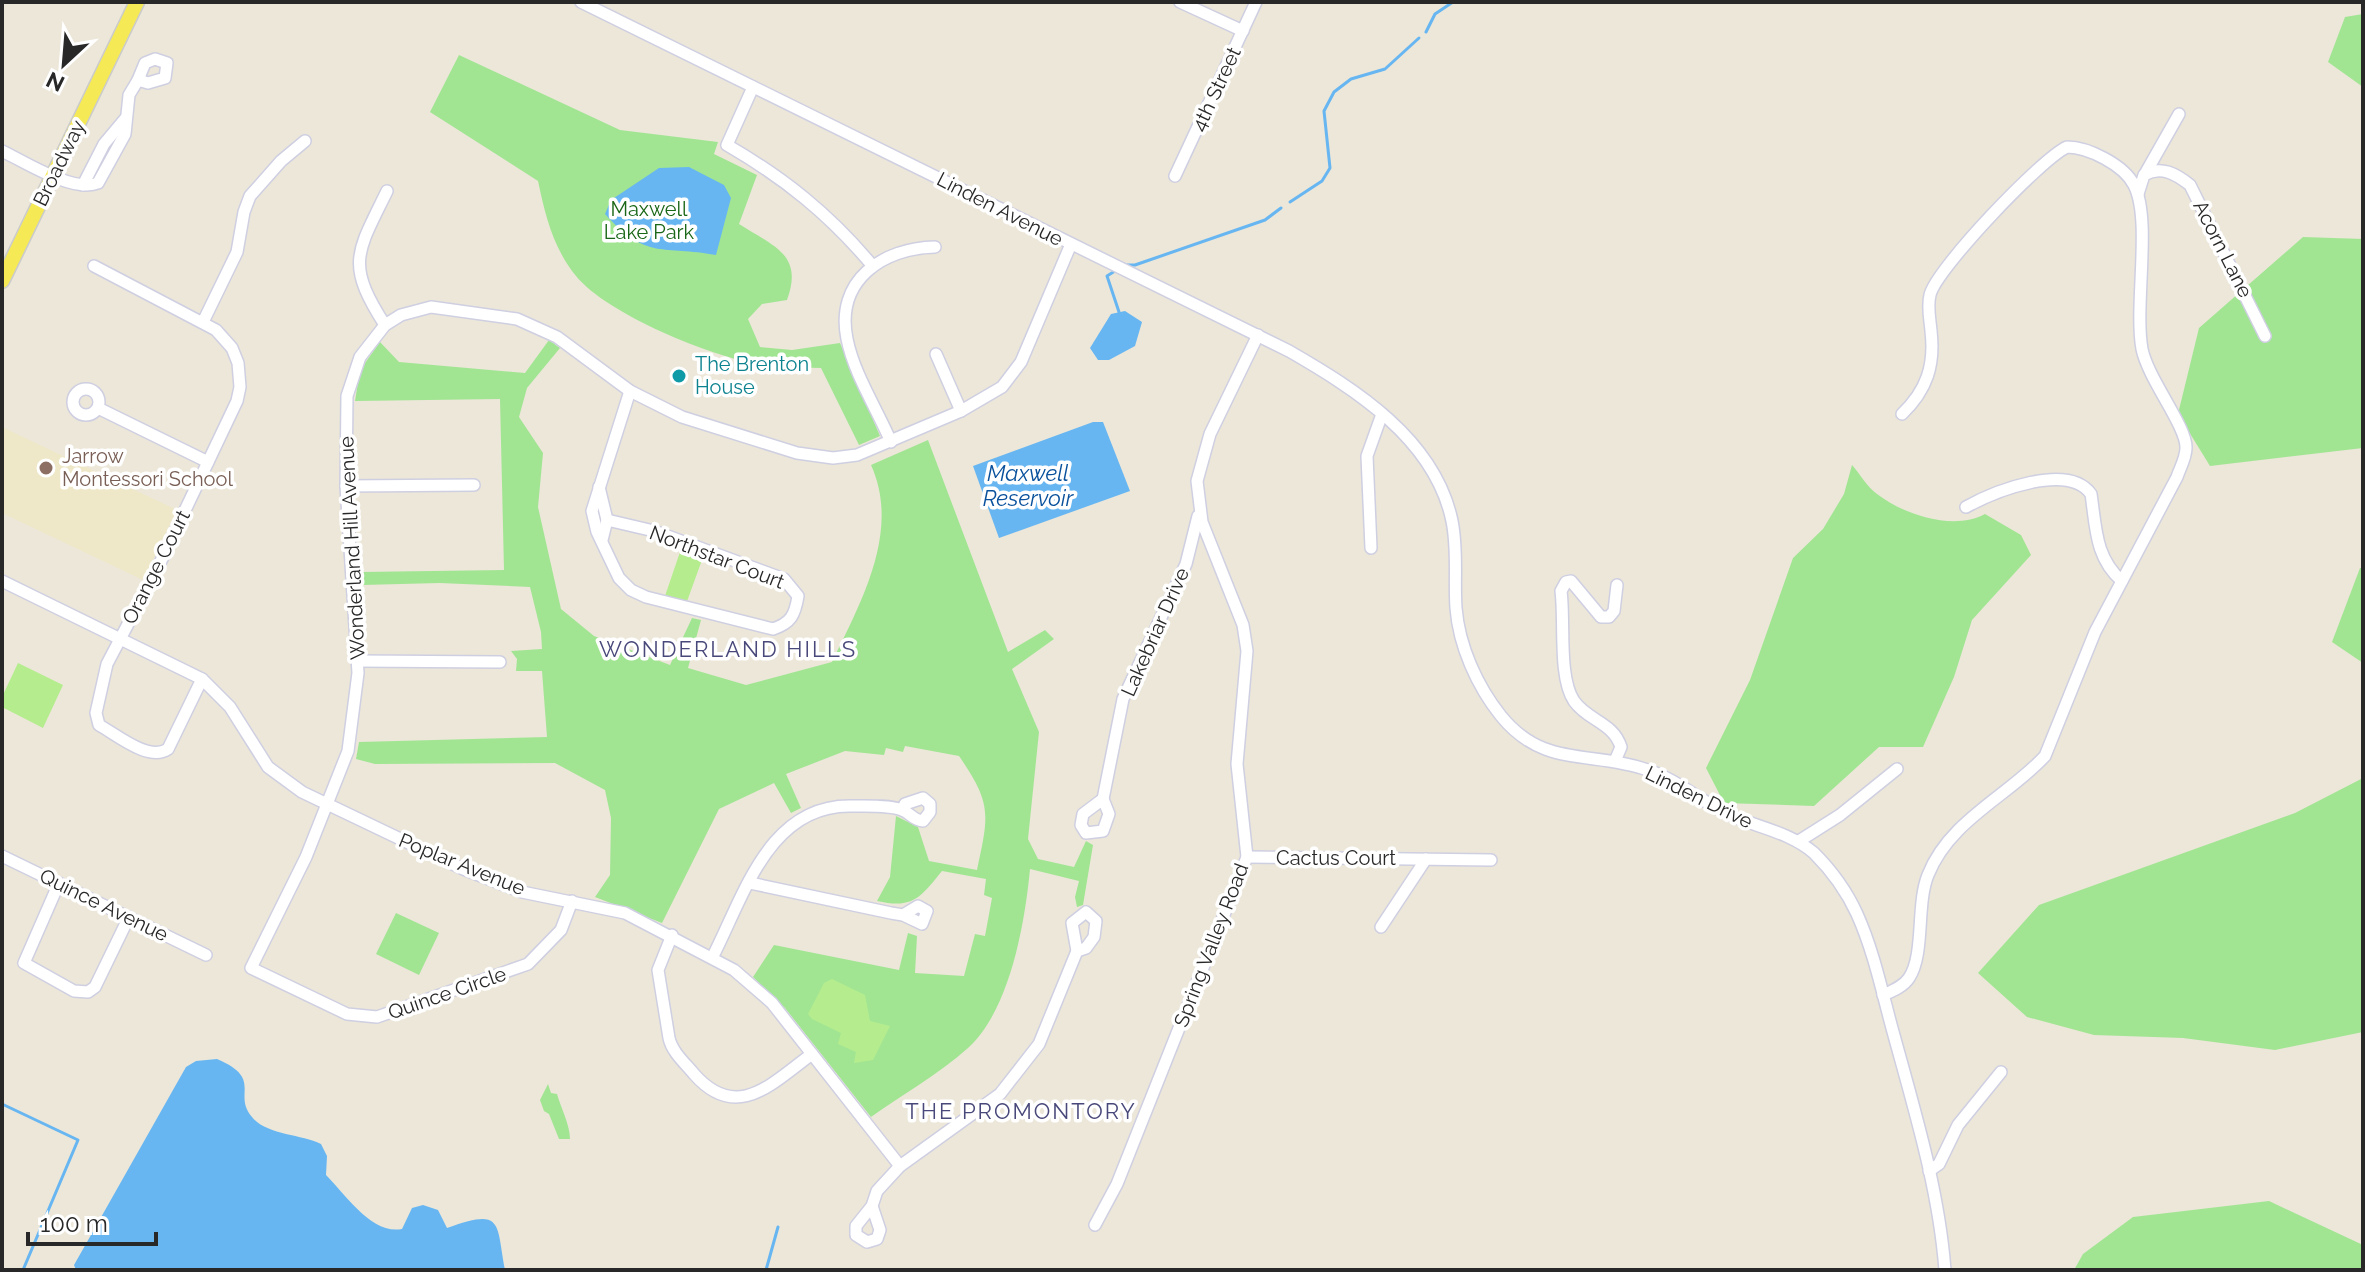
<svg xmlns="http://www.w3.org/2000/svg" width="2365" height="1272" font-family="Raleway,sans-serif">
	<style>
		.education { fill: #eee8c8 }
		.green { fill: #a1e593 }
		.pitch { fill: #b5ed8e }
		.water { fill: #67b6f2 }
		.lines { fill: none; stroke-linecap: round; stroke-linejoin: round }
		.stream { stroke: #67b6f2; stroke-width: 3 }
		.minor-casing { stroke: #cfcfe2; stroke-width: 14 }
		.major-casing { stroke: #cbcbcb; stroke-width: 17 }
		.minor { stroke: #fff; stroke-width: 11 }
		.major { stroke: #f5ea55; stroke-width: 14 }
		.culture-dot { fill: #0f9aa8; stroke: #fff; stroke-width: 3 }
		.education-dot { fill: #8d6e63; stroke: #fff; stroke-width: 3 }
		.labels { text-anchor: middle; stroke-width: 7; stroke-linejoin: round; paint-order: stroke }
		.street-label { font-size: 20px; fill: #282828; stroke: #fff }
		.park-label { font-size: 20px; fill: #1a6717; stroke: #fff }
		.culture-label { font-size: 20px; fill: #0d838f; stroke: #fff; text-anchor: start }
		.education-label { font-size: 20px; fill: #785e54; stroke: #fff; text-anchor: start }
		.water-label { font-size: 22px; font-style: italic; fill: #09519c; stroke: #fff }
		.neighbourhood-label { font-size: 22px; letter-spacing: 2px; fill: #48487a; stroke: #fff }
	</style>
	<rect width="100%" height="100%" fill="#ece7d9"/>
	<!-- education -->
	<polygon class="education" points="2,427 177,510 143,580 2,513"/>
	<!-- green -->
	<g class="green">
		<polygon points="2363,14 2363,87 2328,62 2345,17"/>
		<path d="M459,55L620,130L718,142L714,154L757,175L739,224C773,246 804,254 787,300L762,304L748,319L760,347L792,350L840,343L880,436L859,445L821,368C802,367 780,369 760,365C711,356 608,315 576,276C553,248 545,214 538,181L430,112Z"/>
		<polygon points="2303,237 2363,239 2363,448 2210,466 2178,414 2199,328"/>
		<path d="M549,340L560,348L527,388L519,417L543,453L538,507L561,609L594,636L670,665L692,618L701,620L688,668L746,685L832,662C861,602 901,531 871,465L928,440L1008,652L1045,630L1054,639L1012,669L1039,732L1028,839L1038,859L1074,867L1086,841L1093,845L1083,905L1077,907L1075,897L1079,881L1030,869C1025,923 1010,1010 968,1048C939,1074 903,1094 871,1117L785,1008L753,977L774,945L899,970L908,933L917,936L915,973L964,976L975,934L985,936L992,898L984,895L986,879L942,871C920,898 913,909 877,901L890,877L896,816L918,827L929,861L977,870C989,814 992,804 959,756L905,746L903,752L886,748L884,755L845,751L786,774L801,808L791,813L774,783L719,809L662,923L595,897L610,875L611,818L605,790L555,763L375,764L356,759L359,742L547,737L542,671H516L517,659L511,651L542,649L541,632L530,587L440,583L362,585L361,572L504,570L500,399L355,401L360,370L380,342L399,362L525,373Z"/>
		<path d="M1852,465C1860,474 1867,487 1877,494C1904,515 1954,531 1985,514L2021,535L2031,555L1972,620L1954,677L1923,747H1879L1814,806L1724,803L1706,768L1750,680L1793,558L1823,529L1844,494Z"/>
		<polygon points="2360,568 2363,568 2363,663 2332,642"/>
		<polygon points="2363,778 2363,1032 2275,1050 2183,1038 2094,1035 2027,1017 1978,973 2039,905 2295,813"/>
		<polygon points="396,913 439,933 419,975 376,954"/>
		<path d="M548,1084L551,1093L557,1094C561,1108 570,1125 570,1139H559L549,1114L544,1111L540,1100Z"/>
		<polygon points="2269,1201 2363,1245 2363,1270 2074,1270 2083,1254 2133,1217"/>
	</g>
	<!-- pitch -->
	<g class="pitch">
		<polygon points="680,552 702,560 686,604 665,596"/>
		<polygon points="18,663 63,685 43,728 2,707 2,697"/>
		<polygon points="832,979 865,995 870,1021 890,1026 873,1060 854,1063 856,1052 838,1044 841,1033 812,1019 808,1014 824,983"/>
	</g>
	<!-- water -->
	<g class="water">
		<path d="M689,167L724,185L731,198L716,255C663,245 647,261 605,214L611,200L659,168Z"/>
		<polygon points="1125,311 1142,322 1135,346 1109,360 1098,360 1090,348 1111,314"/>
		<polygon points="1093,422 1103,422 1130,491 999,538 973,466"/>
		<path d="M217,1059C264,1079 232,1094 252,1117C266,1135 301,1134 321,1144L327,1156L326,1175C346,1195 372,1235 402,1229L412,1208L423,1205L438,1210L447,1228C504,1207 496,1223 505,1270H76L74,1265L186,1067L196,1061Z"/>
	</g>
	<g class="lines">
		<!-- stream -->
		<g class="stream">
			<polyline points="1426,32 1435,14 1453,2"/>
			<polyline points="1290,202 1322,181 1330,168 1324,111 1334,92 1351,79 1385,69 1419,38"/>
			<polyline points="1125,265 1135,265 1265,220 1281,208"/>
			<polyline points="1115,271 1107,276 1119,312"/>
			<polyline points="2,1104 78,1140 23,1270"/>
			<polyline points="766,1270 778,1227"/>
		</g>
		<defs>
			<g id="minor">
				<path d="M581,2L1289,351C1355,389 1435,439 1452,521C1458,550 1454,579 1456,608C1459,646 1477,686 1501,716C1544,769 1591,750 1648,770C1675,779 1698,799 1724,812C1753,827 1789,831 1814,853C1831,870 1847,892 1857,914C1875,954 1883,997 1895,1039C1916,1115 1939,1192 1945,1270"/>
				<polyline points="1180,2 1243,31"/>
				<polygon points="155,59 167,63 165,78 148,83 138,80 145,63"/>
				<path d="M753,87L727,145C784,178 829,214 871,264"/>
				<path d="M2,151C25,162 73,193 98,183L125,134L129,95L138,80"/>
				<polyline points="2145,174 2179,114"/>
				<polyline points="1175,176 1256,2"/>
				<polyline points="83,185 104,144 125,119"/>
				<path d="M2138,194L2144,175C2161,165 2176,174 2190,185L2265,336"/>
				<path d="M94,266L216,330L232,348L238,363L240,387L237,401L160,563L107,664L96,713L99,725C117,735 149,762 168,749L202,679"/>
				<polyline points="203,322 237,252 244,212 250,196 281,161 305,141"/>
				<path d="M385,325C345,263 357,253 387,191"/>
				<polyline points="936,354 961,411"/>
				<circle cx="86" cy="402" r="13"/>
				<polyline points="98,408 208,462"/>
				<path d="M891,442C877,409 854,374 847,339C835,280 883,248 935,247"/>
				<polyline points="346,486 474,485"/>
				<polyline points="599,487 607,520 602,540"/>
				<path d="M1966,507C1995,491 2068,462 2091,494C2096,527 2095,558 2122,581"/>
				<path d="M607,520L654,531L784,579L798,596C795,615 791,623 773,629L646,597L631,590L619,578L597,532L592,511L630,391"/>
				<polyline points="1371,548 1367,456 1382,414"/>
				<polyline points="2,581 202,679 230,707 268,767 302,792 463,869 522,892 625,913 734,970 772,1003 900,1166"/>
				<polyline points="357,661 500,662"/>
				<path d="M1615,761L1621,747C1613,722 1588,721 1574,701C1558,677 1565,621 1561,591L1566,582L1571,581L1601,617H1609L1614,611L1617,585"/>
				<polyline points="1103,799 1123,699 1186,564 1198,516"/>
				<polygon points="1103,799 1109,814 1103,831 1086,833 1081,825 1083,814"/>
				<polyline points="1799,841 1840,815 1897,769"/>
				<polyline points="2,856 206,955"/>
				<polyline points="1247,857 1491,860"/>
				<polyline points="59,883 24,963 74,991 88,992 95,987 129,917"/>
				<polyline points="750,883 891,913 903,915 918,906 927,911 922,924 903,915"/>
				<polyline points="572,901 561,930 528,964 377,1017 347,1014 251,968 306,857 348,751 358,673 346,486 347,396 360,357 385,325 401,315 431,307 517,319 557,337 630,391 682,417 797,453 833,458 857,455 961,411 1002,387 1021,362 1071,244"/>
				<polygon points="1086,912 1096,921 1094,937 1086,948 1077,951 1072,923"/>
				<polyline points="1381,927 1426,859"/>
				<path d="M672,935L658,970L669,1038C672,1052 685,1063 694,1074C737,1123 772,1083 812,1054"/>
				<path d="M713,956C744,896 769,803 853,806C867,806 890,805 902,810C911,813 912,820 923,821L930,812V804L923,798L905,804L902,810"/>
				<path d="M1883,995C1892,991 1903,987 1909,978C1925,954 1916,904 1928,875C1949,821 2008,796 2045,756L2095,632L2177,477C2180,468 2186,458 2186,448C2187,427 2148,379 2142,349C2134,305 2152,220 2134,185C2124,165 2088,147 2067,147C2042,158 1936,269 1930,295C1927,307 1930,319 1931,331C1935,365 1927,390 1902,414"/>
				<polyline points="1929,1171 1939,1164 1958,1125 2001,1072"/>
				<polyline points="872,1206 880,1230 877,1239 867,1242 856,1235 856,1226 872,1206 877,1191 900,1166 1000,1094 1039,1044 1077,951"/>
				<polyline points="1095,1225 1117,1184 1247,857 1237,764 1247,651 1243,625 1202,522 1197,481 1210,434 1258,335"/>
			</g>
			<polyline id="major" points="2,281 137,2"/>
		</defs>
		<!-- minor casing -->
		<use href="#minor" class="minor-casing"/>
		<!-- major casing -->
		<use href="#major" class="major-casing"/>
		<!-- minor -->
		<use href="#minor" class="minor"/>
		<!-- major -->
		<use href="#major" class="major"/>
	</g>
	<!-- markers -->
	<circle class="culture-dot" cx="679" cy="376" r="8"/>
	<circle class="education-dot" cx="46" cy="468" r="8"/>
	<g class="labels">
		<!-- street labels -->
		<g class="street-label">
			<text transform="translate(1216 89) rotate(-65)" y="7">4th Street</text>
			<text transform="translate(59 163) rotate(-64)" y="7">Broadway</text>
			<text transform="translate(1000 209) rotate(27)" y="7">Linden Avenue</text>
			<text transform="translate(2223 249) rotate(63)" y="7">Acorn Lane</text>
			<text transform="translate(352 548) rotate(-93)" y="7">Wonderland Hill Avenue</text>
			<text transform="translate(717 557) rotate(21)" y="7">Northstar Court</text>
			<text transform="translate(156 567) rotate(-63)" y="7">Orange Court</text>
			<text transform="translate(1155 632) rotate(-66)" y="7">Lakebriar Drive</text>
			<text transform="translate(1699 797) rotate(26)" y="7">Linden Drive</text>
			<text x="1336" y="865">Cactus Court</text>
			<text transform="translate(462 864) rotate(22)" y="7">Poplar Avenue</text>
			<text transform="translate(104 905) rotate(26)" y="7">Quince Avenue</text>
			<text transform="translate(1211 945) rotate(-69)" y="7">Spring Valley Road</text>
			<text transform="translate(447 993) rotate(-19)" y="7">Quince Circle</text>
		</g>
		<!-- park labels -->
		<g class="park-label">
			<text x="649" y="216">Maxwell<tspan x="649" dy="23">Lake Park</tspan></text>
		</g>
		<!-- culture labels -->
		<g class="culture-label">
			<text x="695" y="371">The Brenton<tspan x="695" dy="23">House</tspan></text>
		</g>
		<!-- education labels -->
		<g class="education-label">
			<text x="62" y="463">Jarrow<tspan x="62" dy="23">Montessori School</tspan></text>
		</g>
		<!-- water labels -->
		<g class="water-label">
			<text x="1028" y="481">Maxwell<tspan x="1028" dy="25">Reservoir</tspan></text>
		</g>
		<!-- neighbourhood labels -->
		<g class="neighbourhood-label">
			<text x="728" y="657">WONDERLAND HILLS</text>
			<text x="1021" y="1119">THE PROMONTORY</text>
		</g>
	</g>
	<!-- border -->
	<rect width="2365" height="1272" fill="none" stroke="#282828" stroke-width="8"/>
	<!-- north arrow -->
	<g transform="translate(64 64) rotate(206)" stroke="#ffffff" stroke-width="6" paint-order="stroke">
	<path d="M0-6L14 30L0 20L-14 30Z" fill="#282828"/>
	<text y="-12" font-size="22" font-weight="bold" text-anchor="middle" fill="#282828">N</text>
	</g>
	<!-- scale -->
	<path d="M28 1232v12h128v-12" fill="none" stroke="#282828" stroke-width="4"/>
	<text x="40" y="1232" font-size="24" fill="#282828" stroke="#ffffff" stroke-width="6" paint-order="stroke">100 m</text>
</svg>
